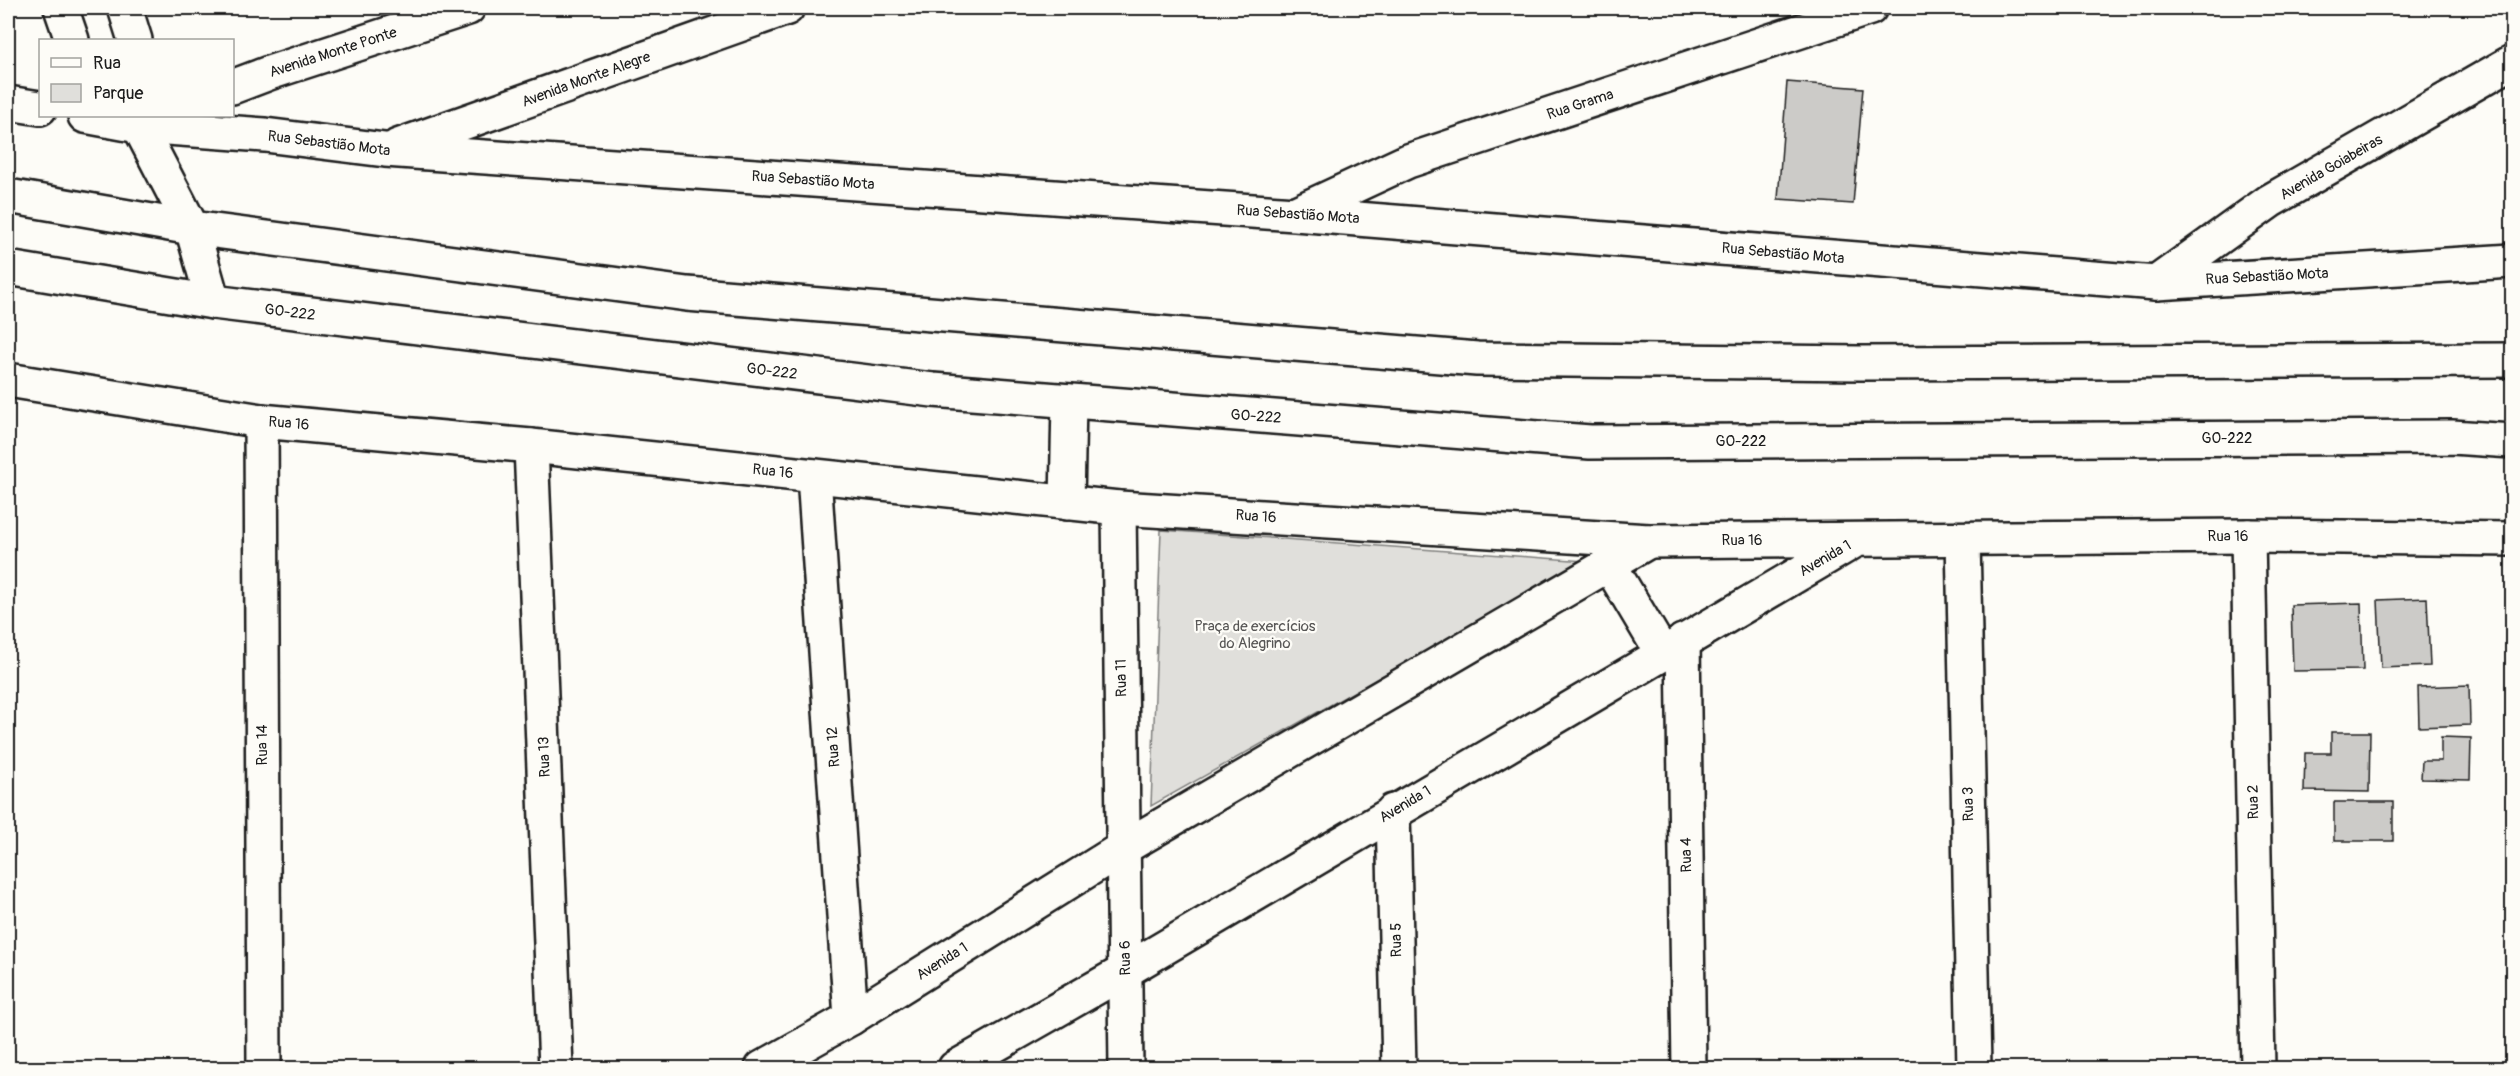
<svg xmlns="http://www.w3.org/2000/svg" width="2520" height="1076" font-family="Pangolin,sans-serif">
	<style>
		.green { fill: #e0dfdb; stroke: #7e7e7c; stroke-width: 1.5 }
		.building { fill: #cccbc8; stroke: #1c1c1c; stroke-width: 1.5 }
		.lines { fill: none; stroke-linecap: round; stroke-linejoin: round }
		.minor-casing { stroke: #1c1c1c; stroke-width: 38 }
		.primary-casing { stroke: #1c1c1c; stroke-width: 38 }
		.minor { stroke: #fdfcf7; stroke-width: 33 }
		.primary { stroke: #fdfcf7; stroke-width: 33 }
		.labels { text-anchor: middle; stroke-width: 4.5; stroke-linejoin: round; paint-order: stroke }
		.street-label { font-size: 15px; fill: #1c1c1c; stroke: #fdfcf7 }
		.park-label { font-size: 15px; fill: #575655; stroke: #fdfcf7 }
	</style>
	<rect width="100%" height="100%" fill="#fdfcf7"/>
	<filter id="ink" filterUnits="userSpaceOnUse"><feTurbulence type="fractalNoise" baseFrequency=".0167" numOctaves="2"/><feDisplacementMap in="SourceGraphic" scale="12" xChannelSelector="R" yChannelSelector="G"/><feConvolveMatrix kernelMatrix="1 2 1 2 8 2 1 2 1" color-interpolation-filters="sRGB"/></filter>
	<g filter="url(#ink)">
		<!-- green -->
		<polygon class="green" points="1161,530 1586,561 1151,806"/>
		<!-- building -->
		<g class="building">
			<polygon points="1787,82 1863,88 1853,204 1778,199"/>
			<polygon points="2427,598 2430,666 2381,668 2378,600"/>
			<polygon points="2361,603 2363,670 2293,671 2291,605"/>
			<polygon points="2469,685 2470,725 2419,727 2418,687"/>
			<polygon points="2331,732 2370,732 2369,792 2304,791 2305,753 2331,753"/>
			<polygon points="2441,737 2471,738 2470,780 2421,779 2422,761 2441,761"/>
			<rect x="2334" y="802" width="59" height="39"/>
		</g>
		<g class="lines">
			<defs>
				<g id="minor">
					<polyline points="61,8 72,40"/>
					<polyline points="125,8 135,40"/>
					<polyline points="232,87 269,73 468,8"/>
					<polyline points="8,103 40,108"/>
					<polyline points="85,116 139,126 265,135 385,150 1295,214 2156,283 2512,261"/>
					<polyline points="127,116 139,126 192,228 213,302"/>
					<polyline points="398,146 787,8"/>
					<polyline points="1296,213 1408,161 1870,8"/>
					<polyline points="2156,283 2270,201 2512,62"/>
					<polyline points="8,380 261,421 531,446 1119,508 1649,541 2248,536 2512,539"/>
					<polyline points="261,421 264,1068"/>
					<polyline points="531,446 556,1068"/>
					<polyline points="814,476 851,1018"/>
					<polyline points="1067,503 1069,401"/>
					<polyline points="1119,508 1126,1068"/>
					<polyline points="2248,536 2258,1068"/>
					<polyline points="1963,539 1974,1068"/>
					<polyline points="1609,564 1662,653"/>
					<polyline points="1683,641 1689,1068"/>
					<polyline points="1393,811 1399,1068"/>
					<polyline points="762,1068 851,1018 1123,848 1649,541"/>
					<polyline points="955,1068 1125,971 1856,540"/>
				</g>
				<g id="primary">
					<polyline points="8,196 192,228 687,294 1477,359 1860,363 2512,360"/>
					<polyline points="8,268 213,302 933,390 1590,442 2452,437 2512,441"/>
				</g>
			</defs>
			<!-- minor casing -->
			<use href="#minor" class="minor-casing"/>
			<!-- primary casing -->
			<use href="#primary" class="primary-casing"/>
			<!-- minor -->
			<use href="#minor" class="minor"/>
			<!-- primary -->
			<use href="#primary" class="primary"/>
		</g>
	</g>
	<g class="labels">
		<!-- street labels -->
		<g class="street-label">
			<text transform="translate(333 52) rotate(-18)" y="5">Avenida Monte Ponte</text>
			<text transform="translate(586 79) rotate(-20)" y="5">Avenida Monte Alegre</text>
			<text transform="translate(1580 104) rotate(-18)" y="5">Rua Grama</text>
			<text transform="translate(329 143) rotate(7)" y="5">Rua Sebastião Mota</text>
			<text transform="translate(2331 167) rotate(-30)" y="5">Avenida Goiabeiras</text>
			<text transform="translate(813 180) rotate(4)" y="5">Rua Sebastião Mota</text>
			<text transform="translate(1298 214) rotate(4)" y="5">Rua Sebastião Mota</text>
			<text transform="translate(1783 253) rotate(5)" y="5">Rua Sebastião Mota</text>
			<text transform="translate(2267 276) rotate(-3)" y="5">Rua Sebastião Mota</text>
			<text transform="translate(290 312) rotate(7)" y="5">GO-222</text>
			<text transform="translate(772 371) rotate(7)" y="5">GO-222</text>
			<text transform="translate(1256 416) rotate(4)" y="5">GO-222</text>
			<text transform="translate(289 423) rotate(5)" y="5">Rua 16</text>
			<text x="2227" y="443">GO-222</text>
			<text x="1741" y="446">GO-222</text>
			<text transform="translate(773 471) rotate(6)" y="5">Rua 16</text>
			<text transform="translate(1256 516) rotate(4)" y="5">Rua 16</text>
			<text x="2228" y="541">Rua 16</text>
			<text x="1742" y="545">Rua 16</text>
			<text transform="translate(1825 558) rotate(-30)" y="5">Avenida 1</text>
			<text transform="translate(1121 678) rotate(-91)" y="5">Rua 11</text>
			<text transform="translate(262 745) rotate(-90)" y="5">Rua 14</text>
			<text transform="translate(833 747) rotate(-94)" y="5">Rua 12</text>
			<text transform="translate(544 757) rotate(-92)" y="5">Rua 13</text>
			<text transform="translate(2253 802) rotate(-91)" y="5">Rua 2</text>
			<text transform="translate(1405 804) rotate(-31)" y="5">Avenida 1</text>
			<text transform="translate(1968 804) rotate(-91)" y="5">Rua 3</text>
			<text transform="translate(1686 855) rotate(-91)" y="5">Rua 4</text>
			<text transform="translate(1396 940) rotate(-91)" y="5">Rua 5</text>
			<text transform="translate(1125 958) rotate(-91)" y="5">Rua 6</text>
			<text transform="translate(942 961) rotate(-32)" y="5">Avenida 1</text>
		</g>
		<!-- park labels -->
		<g class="park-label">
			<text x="1255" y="631">Praça de exercícios<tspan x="1255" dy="17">do Alegrino</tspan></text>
		</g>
	</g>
	<!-- margin -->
	<rect width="2520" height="1076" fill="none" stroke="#fdfcf7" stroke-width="30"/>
	<rect x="15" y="15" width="2490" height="1046" fill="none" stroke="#1c1c1c" stroke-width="2" filter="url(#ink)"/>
	<!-- legend -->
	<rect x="39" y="39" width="195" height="78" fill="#fdfcf7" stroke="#a3a29f" stroke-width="1.5"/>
	<rect x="51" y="58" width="30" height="9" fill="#fdfcf7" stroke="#a3a29f" stroke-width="1.5"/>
	<text x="93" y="69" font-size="18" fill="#1c1c1c">Rua</text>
	<rect x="51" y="84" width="30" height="18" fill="#e0dfdb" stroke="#a3a29f" stroke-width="1.5"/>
	<text x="93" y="99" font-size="18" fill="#1c1c1c">Parque</text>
</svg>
